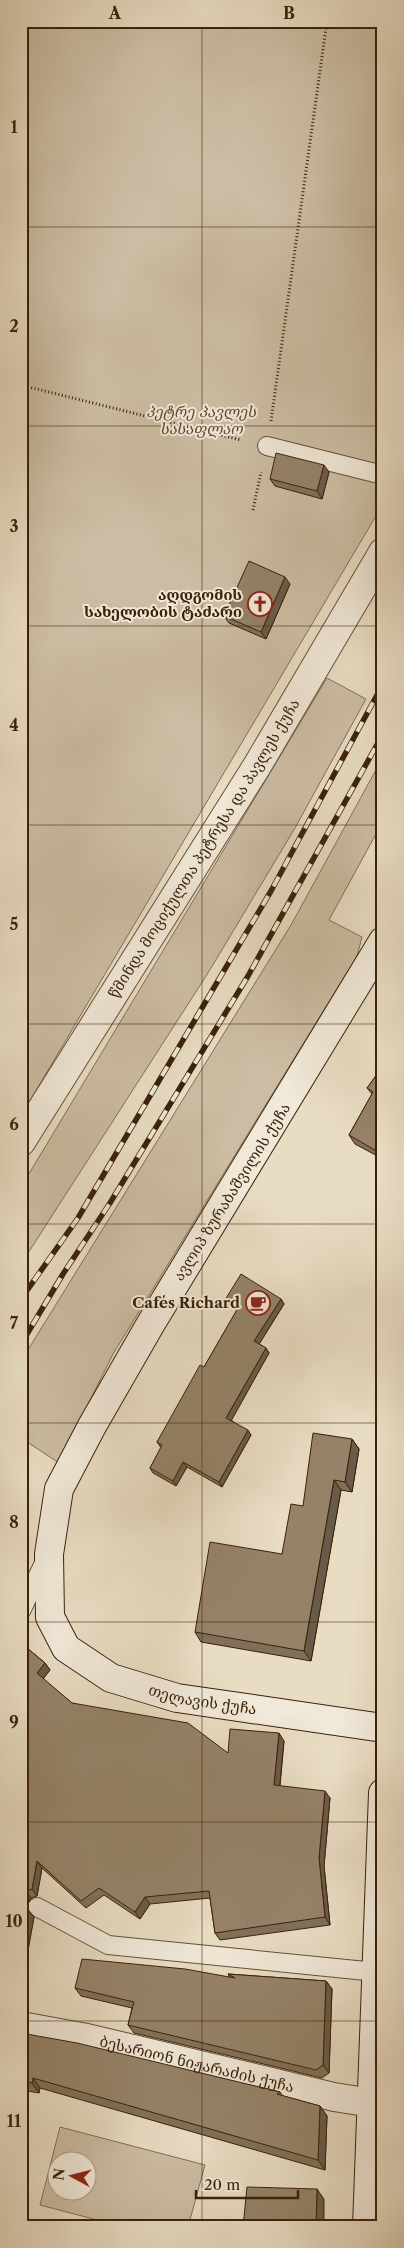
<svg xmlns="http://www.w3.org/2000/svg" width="404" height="2248" font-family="'Libre Caslon Text','Noto Serif Georgian',serif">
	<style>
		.green { fill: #cbbca3; stroke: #836e56; fill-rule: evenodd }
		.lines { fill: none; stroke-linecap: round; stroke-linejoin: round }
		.lane-casing { stroke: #665037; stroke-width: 20 }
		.street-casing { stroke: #665037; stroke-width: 30 }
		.secondary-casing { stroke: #3b2108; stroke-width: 30 }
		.path { stroke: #3b2108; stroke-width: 3; stroke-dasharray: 1 2.5; stroke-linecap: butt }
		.lane { stroke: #f0e8d8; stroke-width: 18 }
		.street { stroke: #f0e8d8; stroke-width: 28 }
		.secondary { stroke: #f0e8d8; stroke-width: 28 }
		.rail-casing { stroke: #3b2108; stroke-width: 5.5 }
		.rail { stroke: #f0e8d8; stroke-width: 4; stroke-dasharray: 11; stroke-linecap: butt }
		.wall { fill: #80705a; stroke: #3b2108 }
		.shaded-wall { fill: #685b4a; stroke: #3b2108 }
		.building { fill: #958269; stroke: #3b2108 }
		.grid { fill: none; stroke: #3b2108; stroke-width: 1; stroke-opacity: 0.55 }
		.labels { text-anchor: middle; stroke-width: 4; stroke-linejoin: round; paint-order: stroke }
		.park-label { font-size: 15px; font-style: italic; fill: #5f482f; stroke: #f0e8d8 }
		.poi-label { font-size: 15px; font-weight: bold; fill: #3b2108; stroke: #f0e8d8; text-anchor: end }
		.street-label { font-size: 15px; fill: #3b2108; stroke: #f0e8d8 }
		.neatline { fill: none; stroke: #3b2108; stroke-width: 2 }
		.grid-label { font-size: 16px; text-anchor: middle; font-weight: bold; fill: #3b2108 }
	</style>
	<rect width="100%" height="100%" fill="#e8dcc3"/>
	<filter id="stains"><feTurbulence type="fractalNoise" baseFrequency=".004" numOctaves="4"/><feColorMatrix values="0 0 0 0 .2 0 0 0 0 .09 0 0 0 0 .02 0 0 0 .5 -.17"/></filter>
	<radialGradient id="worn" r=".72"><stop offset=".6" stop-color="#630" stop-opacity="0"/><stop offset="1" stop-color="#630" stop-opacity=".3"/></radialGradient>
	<!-- green -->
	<g class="green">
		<polygon points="21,21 383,21 383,504 21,1116"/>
		<polygon points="327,678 366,699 295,828 208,973 21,1264 21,1187"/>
		<polygon points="383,757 383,821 329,920 362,937 357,956 113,1354 59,1463 21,1438 21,1361 291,925"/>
		<path d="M60,2127L205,2165L188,2227H124L40,2205ZM58,2160H88V2190H58Z"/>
	</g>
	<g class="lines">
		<defs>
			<g id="lane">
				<polyline points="267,446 383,475"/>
				<polyline points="21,1611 45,1561"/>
				<polyline points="37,1907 108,1945 376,1972"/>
			</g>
			<g id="street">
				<path id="s1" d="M21,1142L257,766L383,552"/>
				<path id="s2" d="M21,2026L87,2038L334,2097L372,2103"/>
			</g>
			<g id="secondary">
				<path id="s3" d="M383,941L150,1325L92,1426L59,1489L49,1554L50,1617L66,1648L111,1678L177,1698L383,1728"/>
				<polyline points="367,2227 383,1793"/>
			</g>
		</defs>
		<!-- lane casing -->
		<use href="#lane" class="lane-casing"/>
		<!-- street casing -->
		<use href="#street" class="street-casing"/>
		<!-- secondary casing -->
		<use href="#secondary" class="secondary-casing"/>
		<!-- path -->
		<g class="path">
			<polyline points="21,385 241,440"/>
			<polyline points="271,421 327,21"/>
			<polyline points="253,510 261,472"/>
		</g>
		<!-- lane -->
		<use href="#lane" class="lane"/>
		<!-- street -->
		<use href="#street" class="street"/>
		<!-- secondary -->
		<use href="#secondary" class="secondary"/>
		<defs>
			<g id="rail">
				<polyline points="21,1299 78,1218 271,891 383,684"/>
				<polyline points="21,1344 63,1274 110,1203 248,976 383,734"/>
			</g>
		</defs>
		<!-- rail casing -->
		<use href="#rail" class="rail-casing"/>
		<!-- rail -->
		<use href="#rail" class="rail"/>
	</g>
	<!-- wall -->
	<g class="wall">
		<polygon points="329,472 322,499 275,486 270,479"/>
		<polygon points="290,584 266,639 229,623 224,616"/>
		<polygon points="383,1066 383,1159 355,1144 349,1135 372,1094 367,1088"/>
		<polygon points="281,1299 284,1304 259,1344 266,1348 269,1353 231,1420 251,1435 222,1487 187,1467 176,1486 153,1473 150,1468 161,1448 157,1442 204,1367 237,1310 228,1305 225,1300"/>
		<polygon points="352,1439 359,1449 352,1492 341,1490 311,1661 201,1642 195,1632 282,1554 303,1506"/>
		<polygon points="21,1643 45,1663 50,1670 43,1679 72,1703 228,1753 284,1741 280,1786 330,1798 324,1866 330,1925 220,1940 215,1933 210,1898 150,1904 140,1919 104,1895 86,1908 42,1868 37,1896 31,1898 26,1907 34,1917 22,1983 21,1983"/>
		<polygon points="228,1974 326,1981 332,1989 329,2073 322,2078 134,2033 128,2025 132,2008 81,1996 75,1988 230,1978"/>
		<polygon points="21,2033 280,2092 283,2096 320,2106 327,2116 325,2170 40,2088 39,2093 21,2090"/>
	</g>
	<!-- shaded-wall -->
	<g class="shaded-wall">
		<polygon points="324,465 329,472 322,499 317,491"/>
		<polygon points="285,577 290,584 266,639 261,632"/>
		<polygon points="383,1143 383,1158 378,1152"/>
		<polygon points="281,1299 284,1304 258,1346 254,1341"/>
		<polygon points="266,1348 269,1353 230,1423 226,1418"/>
		<polygon points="248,1430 251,1435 222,1487 219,1482"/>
		<polygon points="352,1439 359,1449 352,1492 345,1482"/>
		<polygon points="183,1462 187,1467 176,1486 173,1481"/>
		<polygon points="334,1480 341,1490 311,1661 304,1651"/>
		<polygon points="45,1663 50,1670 42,1680 37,1673"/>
		<polygon points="279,1733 284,1741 279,1793 274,1785"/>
		<polygon points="325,1791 330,1798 324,1866 330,1925 325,1917 319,1858"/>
		<polygon points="37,1861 42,1868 37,1896 32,1889"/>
		<polygon points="26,1891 31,1898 26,1907 28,1912 28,1910 34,1917 22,1983 21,1982 21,1900"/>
		<polygon points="145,1897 150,1904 140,1919 135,1912"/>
		<polygon points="326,1981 332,1989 329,2073 323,2065"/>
		<polygon points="33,2078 40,2088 39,2093 32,2083"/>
		<polygon points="320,2106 327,2116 325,2170 318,2160"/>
		<polygon points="317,2189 324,2199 324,2227 316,2227"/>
	</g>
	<!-- building -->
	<g class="building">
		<polygon points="276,453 324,465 317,491 270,479"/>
		<polygon points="249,561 285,577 261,632 224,616"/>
		<polygon points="383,1066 383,1143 378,1152 349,1135 373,1092 367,1088"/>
		<polygon points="241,1274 281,1299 254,1341 266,1348 226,1418 248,1430 219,1482 183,1462 173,1481 150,1468 162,1445 157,1442 200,1365 204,1367 238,1308 225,1300"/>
		<polygon points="313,1433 352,1439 345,1482 334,1480 304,1651 195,1632 210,1542 282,1554 291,1504 303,1506"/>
		<polygon points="21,1643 45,1663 37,1673 72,1703 188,1723 228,1753 230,1729 279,1733 274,1785 325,1791 319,1858 325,1917 215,1933 209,1891 145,1897 135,1912 99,1888 81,1901 37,1861 32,1889 26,1891 21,1900 23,1906 28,1910 21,1951"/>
		<polygon points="82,1959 185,1969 235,1978 228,1974 326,1981 323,2065 316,2070 128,2025 134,2002 75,1988"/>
		<polygon points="21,2033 77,2043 280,2092 277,2094 320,2106 318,2160 33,2078 32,2083 21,2081"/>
		<polygon points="247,2187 317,2189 316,2227 243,2227"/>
	</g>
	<!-- grid -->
	<path class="grid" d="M202,21V2227M21,227H383M21,426H383M21,626H383M21,825H383M21,1024H383M21,1224H383M21,1423H383M21,1622H383M21,1822H383M21,2021H383"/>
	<!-- icons -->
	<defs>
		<symbol id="church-ring" viewBox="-11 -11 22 22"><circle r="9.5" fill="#f0e8d8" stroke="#8f2418" stroke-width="1.5"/><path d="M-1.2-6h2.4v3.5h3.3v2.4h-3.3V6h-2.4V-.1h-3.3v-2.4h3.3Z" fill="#8f2418"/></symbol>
		<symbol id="cafe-ring" viewBox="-11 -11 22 22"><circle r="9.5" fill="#f0e8d8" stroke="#8f2418" stroke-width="1.5"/><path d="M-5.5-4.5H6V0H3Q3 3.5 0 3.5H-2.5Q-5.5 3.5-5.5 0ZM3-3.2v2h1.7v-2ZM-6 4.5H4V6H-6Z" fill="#8f2418"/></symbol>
	</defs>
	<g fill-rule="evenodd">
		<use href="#church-ring" x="246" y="590" width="28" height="28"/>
		<use href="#cafe-ring" x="244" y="1289" width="28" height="28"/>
	</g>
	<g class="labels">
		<!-- park labels -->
		<g class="park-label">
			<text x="201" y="417">პეტრე პავლეს<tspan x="201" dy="17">სასაფლაო</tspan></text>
		</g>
		<!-- poi labels -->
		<g class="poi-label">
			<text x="242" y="600">აღდგომის<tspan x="242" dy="17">სახელობის ტაძარი</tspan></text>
			<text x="240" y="1308">Cafés Richard</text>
		</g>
		<!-- street labels -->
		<g class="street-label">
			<text dy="5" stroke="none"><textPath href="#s1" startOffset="346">წმინდა მოციქულთა პეტრესა და პავლეს ქუჩა</textPath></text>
			<text transform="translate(232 1192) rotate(-58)" y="5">ავლიპ ზურაბაშვილის ქუჩა</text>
			<text dy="5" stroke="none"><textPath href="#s3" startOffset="949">თელავის ქუჩა</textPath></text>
			<text dy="5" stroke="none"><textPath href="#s2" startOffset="180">ბესარიონ ნიჟარაძის ქუჩა</textPath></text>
		</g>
	</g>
	<!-- margin -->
	<rect width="404" height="2248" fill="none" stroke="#e8dcc3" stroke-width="55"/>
	<!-- north arrow -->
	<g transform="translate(72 2176) rotate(277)"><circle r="24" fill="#f0e8d8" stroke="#a89885"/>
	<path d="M0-4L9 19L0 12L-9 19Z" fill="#8f2418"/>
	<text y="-8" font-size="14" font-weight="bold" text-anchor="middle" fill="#3b2108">N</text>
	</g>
	<!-- scale -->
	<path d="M196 2190v8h102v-8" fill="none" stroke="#3b2108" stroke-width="2.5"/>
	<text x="204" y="2190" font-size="15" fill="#3b2108" stroke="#f0e8d8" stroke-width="4" paint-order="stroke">20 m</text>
	<rect x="28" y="28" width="348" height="2192" class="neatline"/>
	<g class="grid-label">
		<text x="115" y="19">A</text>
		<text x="289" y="19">B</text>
		<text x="14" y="133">1</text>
		<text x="14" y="332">2</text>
		<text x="14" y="532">3</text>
		<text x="14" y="731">4</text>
		<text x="14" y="930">5</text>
		<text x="14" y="1130">6</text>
		<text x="14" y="1329">7</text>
		<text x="14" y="1528">8</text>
		<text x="14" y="1728">9</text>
		<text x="14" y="1927">10</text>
		<text x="14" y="2127">11</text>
	</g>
	<rect width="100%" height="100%" filter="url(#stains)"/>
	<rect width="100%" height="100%" fill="url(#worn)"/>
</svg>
